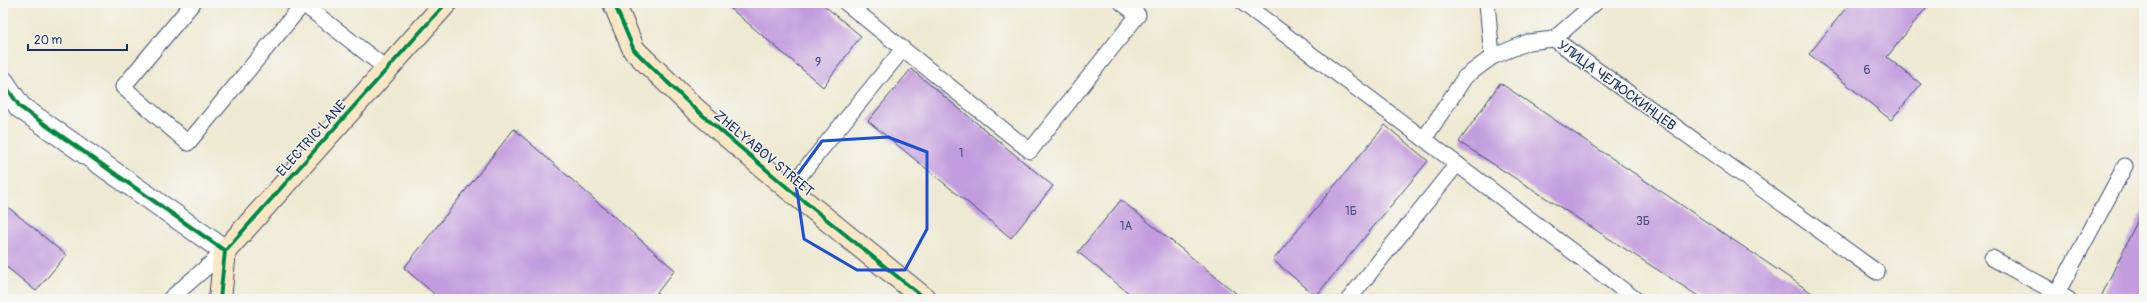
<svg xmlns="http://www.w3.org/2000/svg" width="2147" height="302" font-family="Pangolin,sans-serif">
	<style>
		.building { fill: #c29cde }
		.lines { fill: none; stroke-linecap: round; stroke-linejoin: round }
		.lane-casing { stroke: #3b4b6f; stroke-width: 17 }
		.street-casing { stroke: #3b4b6f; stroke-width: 24 }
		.secondary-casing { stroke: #3b4b6f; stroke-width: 24 }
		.lane { stroke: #fff; stroke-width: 15 }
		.street { stroke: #fff; stroke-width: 22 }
		.secondary { stroke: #fbe6c3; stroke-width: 22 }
		.cycleway-casing { stroke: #f6f6f2; stroke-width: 6 }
		.cycleway { stroke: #00873e; stroke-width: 4 }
		.marked { fill: none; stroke: #1d4ed8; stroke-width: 3; stroke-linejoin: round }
		.labels { text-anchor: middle; stroke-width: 3; stroke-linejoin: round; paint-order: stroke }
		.number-label { font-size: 12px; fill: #454a7e }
		.street-label { font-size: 14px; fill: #1b2f5e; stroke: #f6f6f2 }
	</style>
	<rect width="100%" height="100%" fill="#f6f6f2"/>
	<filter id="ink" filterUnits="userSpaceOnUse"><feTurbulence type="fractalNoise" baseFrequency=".025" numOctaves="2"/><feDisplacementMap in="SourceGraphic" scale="8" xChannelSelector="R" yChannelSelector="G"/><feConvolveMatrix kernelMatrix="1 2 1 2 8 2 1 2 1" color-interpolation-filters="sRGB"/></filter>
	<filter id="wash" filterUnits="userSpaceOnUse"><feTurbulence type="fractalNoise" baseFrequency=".012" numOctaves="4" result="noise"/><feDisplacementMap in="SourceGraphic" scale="16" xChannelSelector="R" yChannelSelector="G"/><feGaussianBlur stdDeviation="0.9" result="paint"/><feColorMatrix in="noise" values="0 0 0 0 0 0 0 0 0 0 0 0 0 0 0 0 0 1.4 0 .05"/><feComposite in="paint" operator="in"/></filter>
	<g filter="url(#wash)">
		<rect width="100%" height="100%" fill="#eee9d2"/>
		<g id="blocks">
			<!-- building -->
			<g class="building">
				<polygon points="724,3 821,3 861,36 823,87"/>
				<polygon points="1850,3 1930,3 1887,57 1921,84 1891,120 1809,54"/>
				<polygon points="911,69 1053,186 1011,238 868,121"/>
				<polygon points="1500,83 1821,299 1703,299 1459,142"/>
				<polygon points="1385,125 1428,161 1316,296 1273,260"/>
				<polygon points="514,129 675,270 652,299 440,299 404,268"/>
				<polygon points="1121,200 1243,299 1136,299 1078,252"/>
				<polygon points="3,203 66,255 36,291 3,264"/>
				<polygon points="2144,207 2144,299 2100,299"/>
			</g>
		</g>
	</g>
	<g filter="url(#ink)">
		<use href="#blocks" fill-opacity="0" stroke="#3b4b6f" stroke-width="1"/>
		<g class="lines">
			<defs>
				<g id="lane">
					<polyline points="193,3 123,87 188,143 303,4"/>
					<polyline points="302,3 387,69"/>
					<polyline points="846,3 1030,151 1138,15 1122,3"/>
					<polyline points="1243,3 1424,139"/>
					<polyline points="1487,3 1492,57"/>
					<polyline points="1554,39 1595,3"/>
					<polyline points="1457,164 1635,299"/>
					<polyline points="789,189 903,49"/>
					<polyline points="1992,258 2068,299"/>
					<polyline points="170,299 225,251"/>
					<polyline points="1349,299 1457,164 1424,139 1465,77 1492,57 1528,42 1554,39 1877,272"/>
					<polyline points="2054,299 2125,166"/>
				</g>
				<polyline id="street" points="3,82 20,107 225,251"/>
				<g id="secondary">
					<polyline points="614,3 634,50 693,107 789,189 925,299"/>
					<polyline points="220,299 225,251 446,3"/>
				</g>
			</defs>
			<!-- lane casing -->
			<use href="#lane" class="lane-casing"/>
			<!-- street casing -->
			<use href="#street" class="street-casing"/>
			<!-- secondary casing -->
			<use href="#secondary" class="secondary-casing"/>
			<!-- lane -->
			<use href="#lane" class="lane"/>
			<!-- street -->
			<use href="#street" class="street"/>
			<!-- secondary -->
			<use href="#secondary" class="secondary"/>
			<defs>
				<g id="cycleway">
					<polyline points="614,3 634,50 693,107 789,189 925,299"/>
					<polyline points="3,82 20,107 225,251"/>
					<polyline points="220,299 225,251 446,3"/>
				</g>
			</defs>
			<!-- cycleway casing -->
			<use href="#cycleway" class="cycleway-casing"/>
			<!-- cycleway -->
			<use href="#cycleway" class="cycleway"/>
		</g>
	</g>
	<!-- marked area -->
	<path class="marked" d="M888,137L927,152V229L905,270H857L804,239L795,178L822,141Z"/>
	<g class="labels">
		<!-- number labels -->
		<g class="number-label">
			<text x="818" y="66">9</text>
			<text x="1867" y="74">6</text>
			<text x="961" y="157">1</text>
			<text x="1351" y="215">1Б</text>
			<text x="1643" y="225">3Б</text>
			<text x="1126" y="230">1А</text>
		</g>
		<!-- street labels -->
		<g class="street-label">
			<text transform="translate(1617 85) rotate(36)" y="5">УЛИЦА ЧЕЛЮСКИНЦЕВ</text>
			<text transform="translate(311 138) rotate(-48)" y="5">ELECTRIC LANE</text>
			<text transform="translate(764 153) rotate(40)" y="5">ZHELYABOV STREET</text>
		</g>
	</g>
	<!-- margin -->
	<rect width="2147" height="302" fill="none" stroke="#f6f6f2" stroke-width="16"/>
	<!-- scale -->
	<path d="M28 44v6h99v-6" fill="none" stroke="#1b2f5e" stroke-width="2"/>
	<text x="34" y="44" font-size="12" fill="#1b2f5e" stroke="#f6f6f2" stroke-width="3" paint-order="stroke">20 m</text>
</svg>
